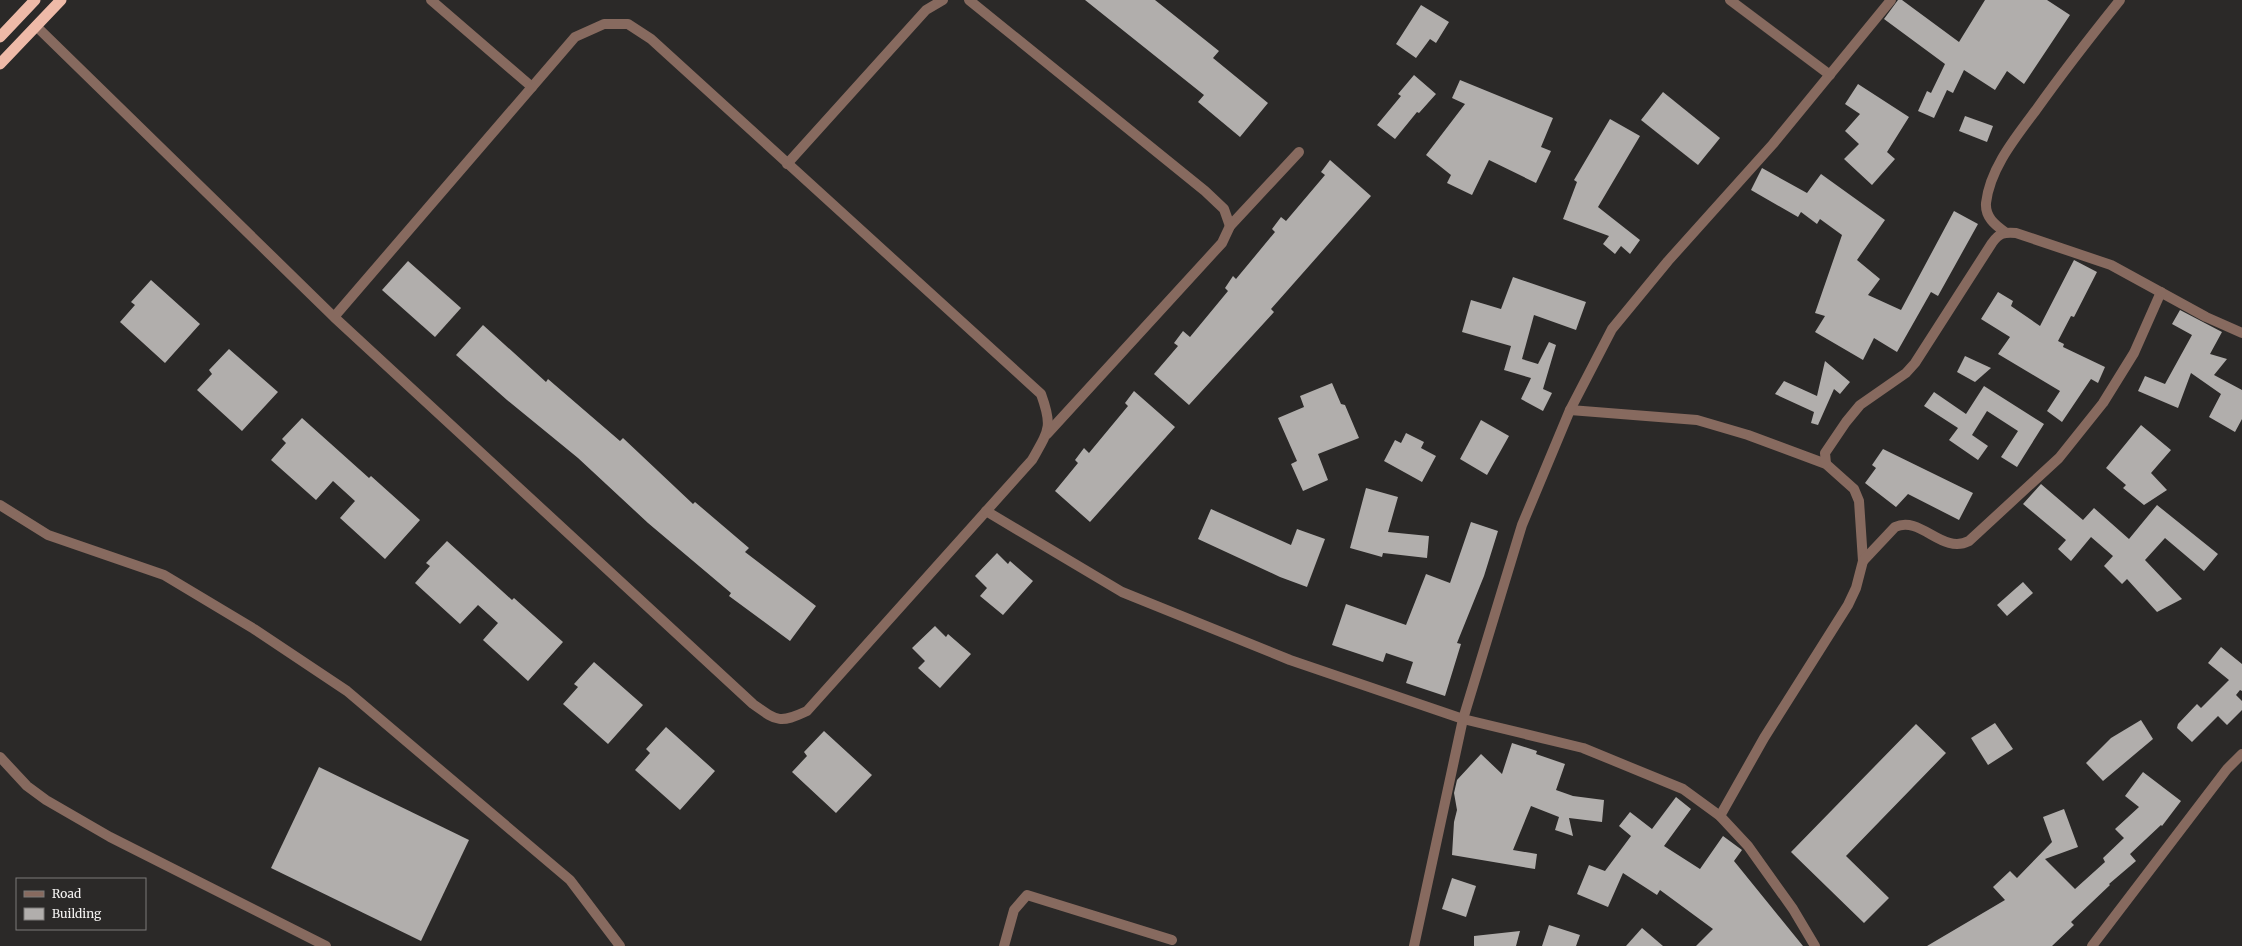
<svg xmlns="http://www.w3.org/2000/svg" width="2242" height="946" font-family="Merriweather,serif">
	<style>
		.building { fill: #b1aeac }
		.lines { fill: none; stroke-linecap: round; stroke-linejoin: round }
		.minor { stroke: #876a5f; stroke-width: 10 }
		.trunk { stroke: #eebaa8; stroke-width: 11 }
	</style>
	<rect width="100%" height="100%" fill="#2b2928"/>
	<!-- building -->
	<g class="building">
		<polygon points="1085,0 1155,0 1219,51 1213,58 1268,103 1240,137 1198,102 1204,95"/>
		<polygon points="1898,0 1902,0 1959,42 1985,0 2047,0 2070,15 2024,84 2007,71 1995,90 1964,70 1953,93 1947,90 1934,118 1918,111 1927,91 1931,93 1945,64 1884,19"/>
		<polygon points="1421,5 1449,22 1436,43 1430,39 1416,58 1396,44"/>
		<polygon points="1414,75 1436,94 1419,113 1417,112 1395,139 1377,125 1401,96 1398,94"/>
		<polygon points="1460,80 1553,118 1541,147 1551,151 1536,183 1489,160 1472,195 1447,183 1451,175 1426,155 1465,104 1452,98"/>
		<polygon points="1858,84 1909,117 1887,152 1895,159 1872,185 1844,159 1859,144 1845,131 1860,114 1845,104"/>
		<polygon points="1663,92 1720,138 1698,165 1641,120"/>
		<polygon points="1965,116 1993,126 1987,142 1959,131"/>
		<polygon points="1610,119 1640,136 1598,207 1640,240 1630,254 1621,246 1615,254 1603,244 1609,236 1563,219 1577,182 1574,180"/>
		<polygon points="1330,160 1371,196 1271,309 1274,312 1189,405 1154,374 1178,346 1174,343 1183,331 1190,337 1228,291 1225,288 1233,276 1236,279 1275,232 1272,229 1281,217 1286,221 1325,175 1321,172"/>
		<polygon points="1762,168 1807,193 1821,174 1885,220 1857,260 1880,279 1868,295 1901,310 1954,211 1978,224 1938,296 1931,292 1897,352 1874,338 1863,360 1815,332 1825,316 1815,313 1842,235 1820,219 1817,224 1801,212 1798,217 1751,190"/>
		<polygon points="2074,260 2097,272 2074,317 2071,316 2058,341 2064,344 2063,347 2105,367 2098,383 2091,379 2062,422 2047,411 2060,391 1998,354 2010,337 1981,319 1998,292 2013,301 2011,306 2040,326"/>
		<polygon points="408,261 461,308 435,337 382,290"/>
		<polygon points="1513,277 1586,302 1576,330 1534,315 1522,359 1538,364 1549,342 1556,345 1543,389 1552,393 1543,411 1521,399 1531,378 1504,370 1511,346 1462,332 1471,300 1501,309"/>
		<polygon points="151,280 200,324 165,363 120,322 135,305 131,302"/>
		<polygon points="2180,310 2222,332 2210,354 2227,359 2214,375 2242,390 2242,419 2235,432 2209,417 2221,394 2191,373 2178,408 2138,391 2145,376 2165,384 2192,335 2172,324"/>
		<polygon points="483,325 546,382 548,379 620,441 623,438 693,504 695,502 749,548 745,552 816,606 790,641 729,596 731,593 648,523 578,458 507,400 456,355"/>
		<polygon points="229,349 278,392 242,431 197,390 212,374 209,370"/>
		<polygon points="1965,356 1991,368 1975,382 1957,372"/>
		<polygon points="1825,361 1850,382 1840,394 1834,389 1818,425 1811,423 1814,412 1775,394 1784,381 1817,396"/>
		<polygon points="1332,383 1341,404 1345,405 1359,438 1318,454 1328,480 1303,491 1291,464 1297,461 1278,418 1304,407 1300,396"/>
		<polygon points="1984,386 2044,424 2017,467 2001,457 2018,431 1987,411 1972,435 1988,446 1978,460 1949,440 1958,428 1924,406 1934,392 1966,414"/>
		<polygon points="1134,391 1175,427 1090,522 1055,491 1078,463 1075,460 1084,448 1089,453 1128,406 1125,403"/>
		<polygon points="302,418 369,478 371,476 420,520 385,559 340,518 355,501 333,481 316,500 271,460 286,443 282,439"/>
		<polygon points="1481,420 1509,436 1487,475 1460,459"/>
		<polygon points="2141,425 2171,450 2151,473 2167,490 2144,505 2123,488 2126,485 2106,468"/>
		<polygon points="1406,433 1424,442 1421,448 1436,456 1422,482 1384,461 1395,440 1401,443"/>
		<polygon points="1883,449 1973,493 1959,520 1908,494 1896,507 1865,483 1876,468 1872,465"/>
		<polygon points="2041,484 2083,520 2094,508 2129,539 2157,505 2218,554 2204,571 2165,538 2145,560 2182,599 2157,612 2127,579 2122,584 2104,566 2113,556 2091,537 2071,561 2058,549 2066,540 2023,504"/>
		<polygon points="1366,488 1398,497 1388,532 1429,536 1427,558 1383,553 1382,557 1350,548"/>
		<polygon points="1211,509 1291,545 1297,529 1325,539 1307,587 1280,577 1198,539"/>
		<polygon points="1471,522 1498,531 1484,576 1457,643 1461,644 1445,696 1406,683 1413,662 1386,653 1383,662 1332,645 1346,604 1406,625 1426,574 1450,583"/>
		<polygon points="447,541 512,600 514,598 563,642 528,681 483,640 498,623 478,605 460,624 415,583 430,566 426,563"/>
		<polygon points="997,553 1008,564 1010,561 1033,581 1003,615 980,596 987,588 975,576"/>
		<polygon points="2023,582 2033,593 2007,616 1997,605"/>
		<polygon points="935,626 946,637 948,634 971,654 940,688 918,668 925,661 912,648"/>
		<polygon points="2221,647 2242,664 2242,691 2240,690 2236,695 2242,701 2242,710 2227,725 2218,716 2192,742 2177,728 2178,724 2197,704 2201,708 2229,680 2208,663"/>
		<polygon points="594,662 643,705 608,744 563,704 578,687 574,684"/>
		<polygon points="2141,720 2153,739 2103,781 2086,763 2111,738"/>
		<polygon points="1995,723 2013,749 1988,765 1971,738"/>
		<polygon points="1916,724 1946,753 1846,856 1889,898 1864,923 1791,852"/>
		<polygon points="666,727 715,771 680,810 635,770 650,753 646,749"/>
		<polygon points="824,731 872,775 836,813 792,772 807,756 804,752"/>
		<polygon points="1512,743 1537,751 1536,754 1565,764 1556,790 1573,796 1604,800 1602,822 1569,818 1573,836 1555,830 1559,817 1531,806 1513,850 1537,854 1535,869 1452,855 1454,822 1457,810 1454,793 1457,780 1481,754 1502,774"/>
		<polygon points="319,767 469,840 421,941 271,868"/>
		<polygon points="2143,772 2181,801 2162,826 2161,825 2130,854 2136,861 2109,884 2110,885 2071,922 2074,925 2052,946 1927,946 2005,900 1993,887 2010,871 2017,878 2052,842 2043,817 2064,809 2078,847 2045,859 2075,889 2105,862 2103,858 2124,838 2115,829 2139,807 2125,796"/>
		<polygon points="1676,797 1691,809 1664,846 1700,869 1723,836 1742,850 1734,861 1803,946 1696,946 1713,929 1660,890 1657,895 1623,873 1608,907 1577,894 1589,865 1605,871 1631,836 1619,826 1630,812 1652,829"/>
		<polygon points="1452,878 1476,886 1466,917 1442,909"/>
		<polygon points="1549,925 1580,935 1576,946 1542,946"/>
		<polygon points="1642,928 1663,946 1626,946"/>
		<polygon points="1520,931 1516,946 1474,946 1474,936"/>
	</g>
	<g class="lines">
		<!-- minor -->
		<g class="minor">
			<polyline points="431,0 532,87"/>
			<polyline points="969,0 1205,191 1224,209 1230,226"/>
			<polyline points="1730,0 1830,75"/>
			<path d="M36,26L334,317L753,704C777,721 779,724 807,711L1032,460C1049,430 1053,427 1041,394L651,39L628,24H604L575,37L334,317"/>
			<polyline points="787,164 926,10 943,0"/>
			<path d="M2005,232C1995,225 1985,217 1986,203C1990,168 2016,137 2036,110C2063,72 2091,36 2120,0"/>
			<polyline points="1570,410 1697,420 1748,435 1826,464 1854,489 1859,501 1863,561 1856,588 1848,605 1764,738 1720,816"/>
			<polyline points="1047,434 1222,243 1230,226 1299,152"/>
			<path d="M1826,464L1825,453L1846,422L1860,405L1906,373L1915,363L1992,243C1999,233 2004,232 2016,233L2111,265L2206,317L2242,333"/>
			<polyline points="0,505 48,535 164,575 254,629 347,691 570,880 620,946"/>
			<polyline points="986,511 1122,592 1290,660 1463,719 1583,748 1683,789 1720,816 1748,846 1793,909 1815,946"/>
			<path d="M1863,561L1895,527C1921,515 1942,555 1969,541L2059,458L2103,403L2134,353L2161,292"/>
			<polyline points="0,757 27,786 46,800 110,837 326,946"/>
			<polyline points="1004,946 1014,910 1027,895 1172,940"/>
			<polyline points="1414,946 1463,719 1522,525 1570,410 1612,329 1668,261 1773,144 1891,0"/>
			<polyline points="2092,946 2227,769 2242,754"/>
		</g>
		<!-- trunk -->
		<g class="trunk">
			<polyline points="0,37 35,0"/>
			<polyline points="0,64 61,0"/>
		</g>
	</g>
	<!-- legend -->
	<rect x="16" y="878" width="130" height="52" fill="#2b2928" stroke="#7c7a79"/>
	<rect x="24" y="891" width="20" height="6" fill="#876a5f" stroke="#7c7a79"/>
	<text x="52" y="898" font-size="12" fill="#f6f4f3">Road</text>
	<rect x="24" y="908" width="20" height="12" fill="#b1aeac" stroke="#7c7a79"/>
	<text x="52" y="918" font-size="12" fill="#f6f4f3">Building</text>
</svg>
